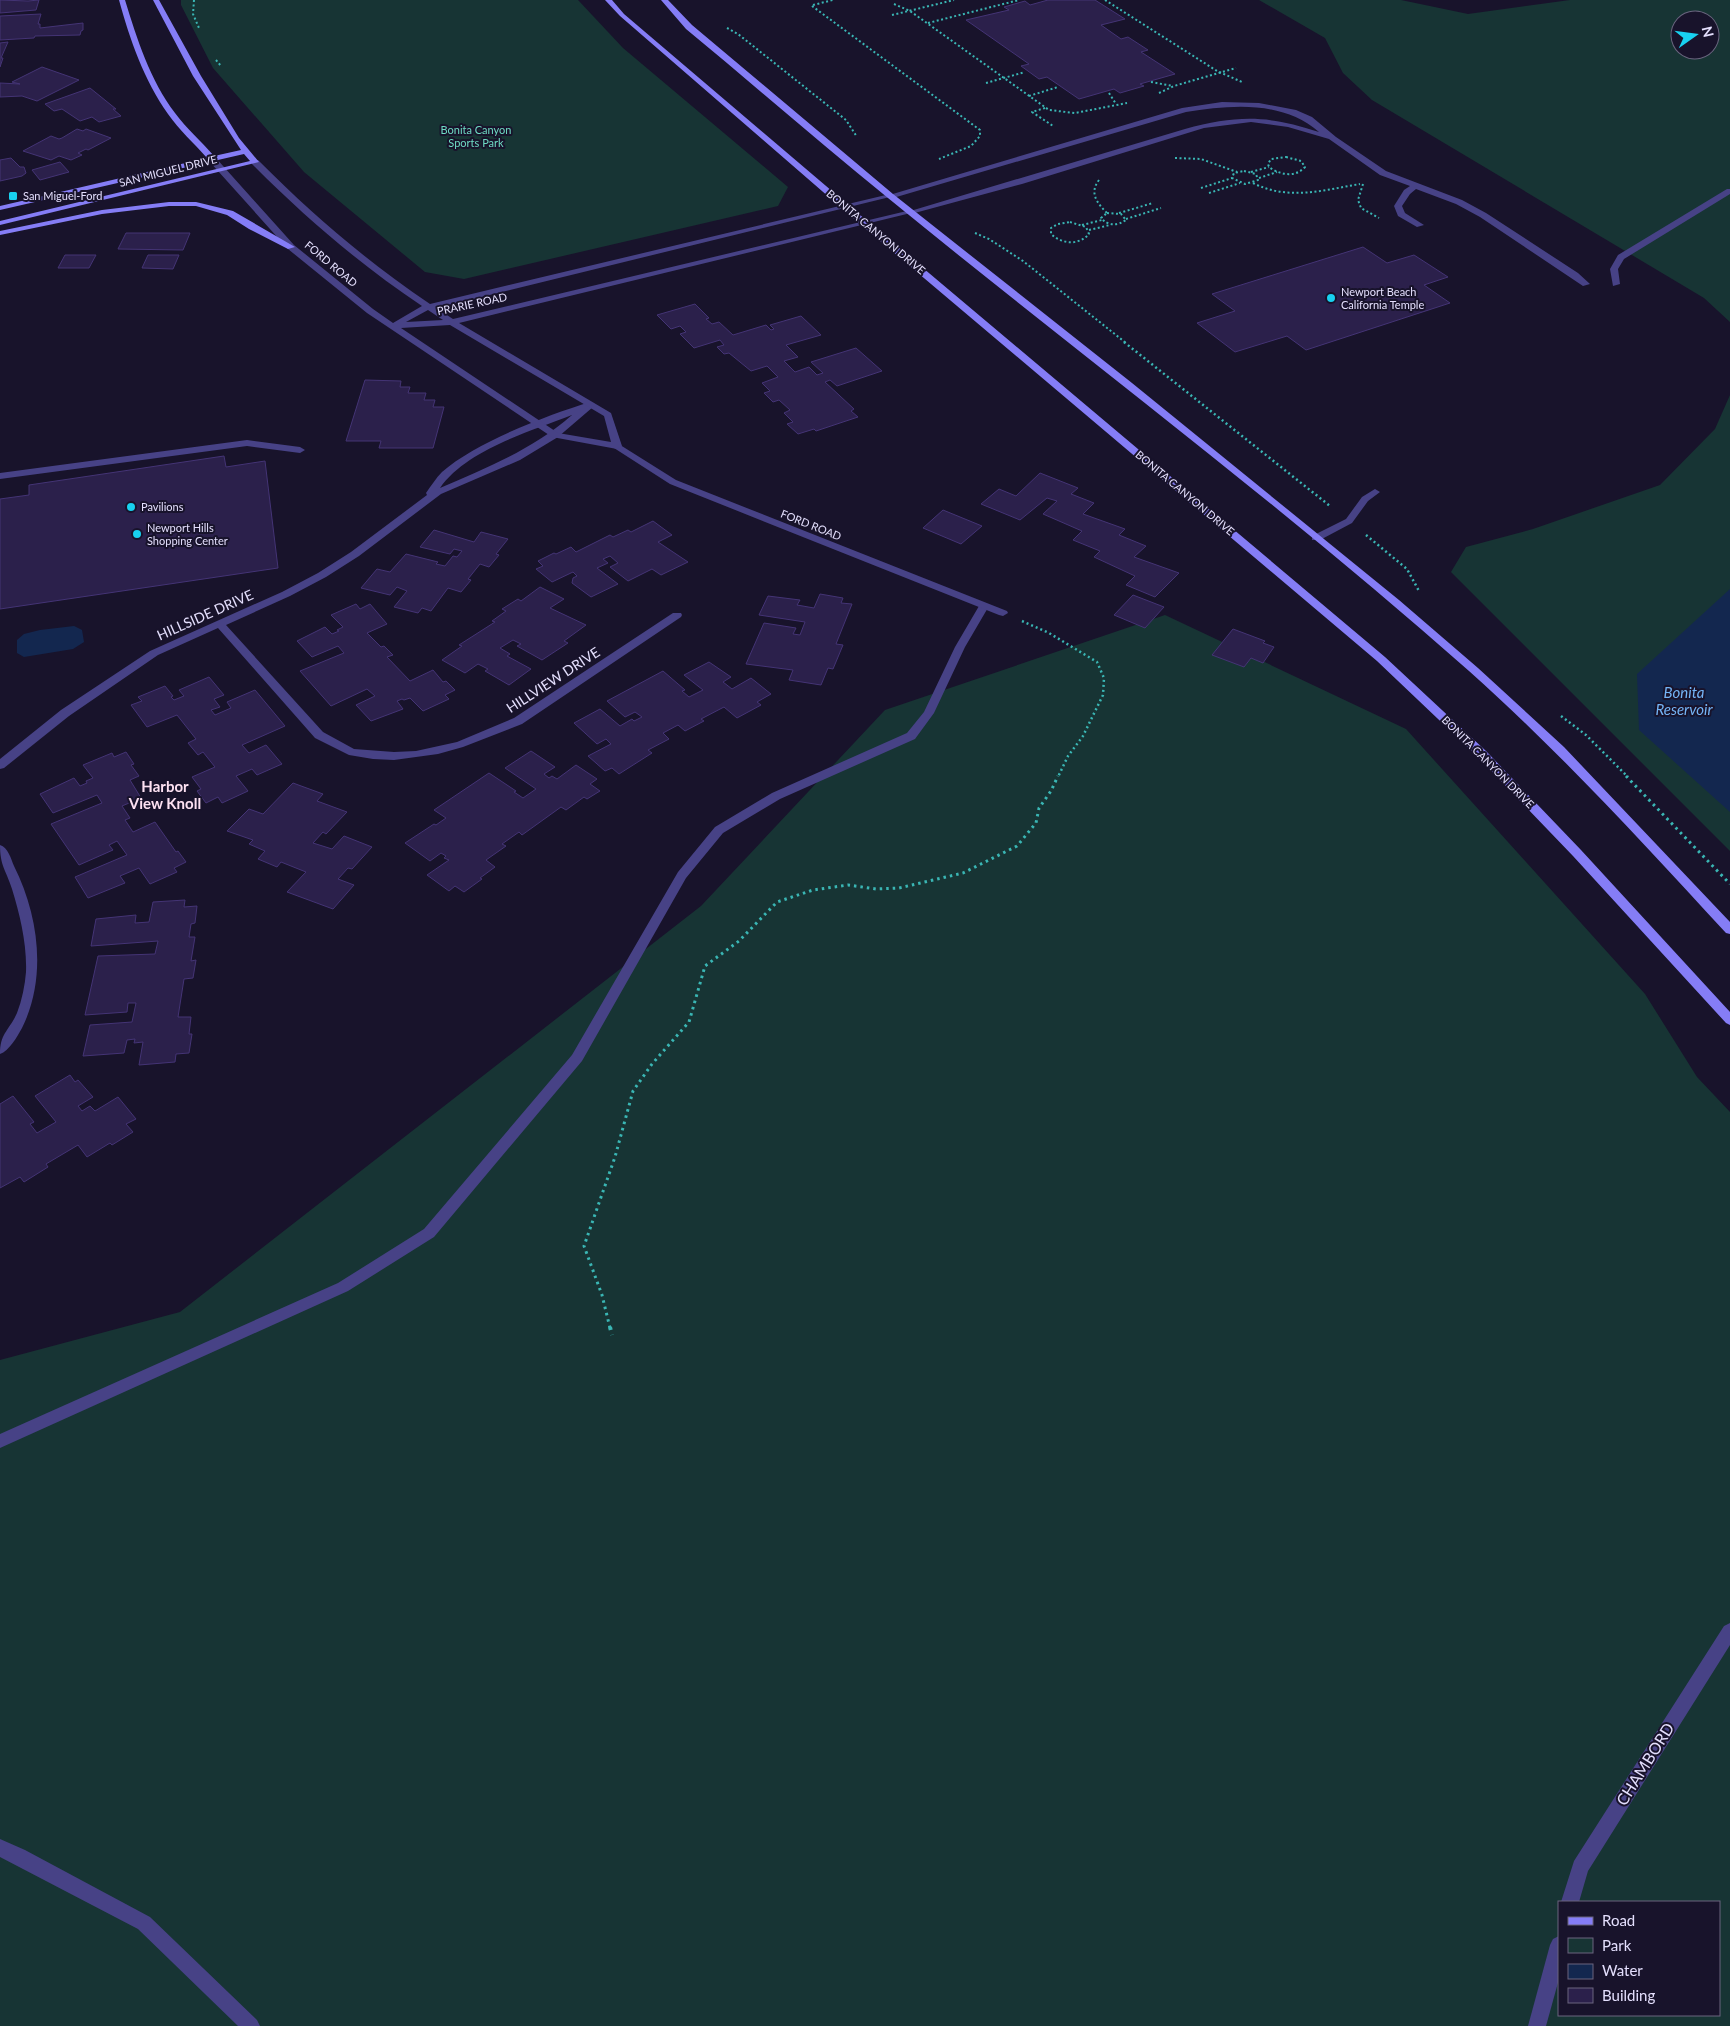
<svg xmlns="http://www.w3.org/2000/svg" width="1730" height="2026" font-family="Lato,sans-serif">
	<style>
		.green { fill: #173434; fill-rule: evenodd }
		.water { fill: #13274f }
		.building { fill: #2b204b; stroke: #443475 }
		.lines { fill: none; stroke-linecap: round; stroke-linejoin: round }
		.path-far3 { stroke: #3ab6b4; stroke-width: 2; stroke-dasharray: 2 2.5; stroke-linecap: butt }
		.path-far2 { stroke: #3ab6b4; stroke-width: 2.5; stroke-dasharray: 2 3; stroke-linecap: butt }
		.path-far1 { stroke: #3ab6b4; stroke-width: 3; stroke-dasharray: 2.5 4; stroke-linecap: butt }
		.path { stroke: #3ab6b4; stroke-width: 4; stroke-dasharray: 3 5; stroke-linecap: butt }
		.service { fill: #474286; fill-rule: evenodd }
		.minor { fill: #474286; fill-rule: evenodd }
		.tertiary { fill: #474286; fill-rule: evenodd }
		.secondary { fill: #857df6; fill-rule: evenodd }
		.poi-dot { fill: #18d1f0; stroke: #18132b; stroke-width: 2 }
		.labels { text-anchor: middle; stroke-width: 4; stroke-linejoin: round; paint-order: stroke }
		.far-park-label { font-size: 11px; fill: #6edac3; stroke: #18132b }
		.far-street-label { font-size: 11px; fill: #e4dffd; stroke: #18132b }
		.far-poi-label { font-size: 11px; fill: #e4dffd; stroke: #18132b; text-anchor: start }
		.street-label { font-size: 14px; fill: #e4dffd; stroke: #18132b }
		.water-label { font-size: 15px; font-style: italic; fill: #74b4f6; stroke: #18132b }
		.neighbourhood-label { font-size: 15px; font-weight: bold; fill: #fde1f2; stroke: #18132b }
		.near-street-label { font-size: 16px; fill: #e4dffd; stroke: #18132b }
	</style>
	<rect width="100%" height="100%" fill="#18132b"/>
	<!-- green -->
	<g class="green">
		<polygon points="181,0 578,0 623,48 788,187 778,206 464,279 425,272 304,172 213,68 181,5"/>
		<path d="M1259,0H1401L1468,14L1570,0H1730V322L1704,298L1372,100L1343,73L1325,38ZM1680,20H1710V50H1680Z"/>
		<polygon points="1730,395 1730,851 1451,572 1466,547 1533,529 1660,485 1715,429"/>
		<path d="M1165,615L1406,729L1645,994L1697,1077L1730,1112V2026H0V1360L180,1312L701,906L885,710ZM1559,1902H1719V2015H1559Z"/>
	</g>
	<!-- water -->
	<g class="water">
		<polygon points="1730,589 1730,812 1639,730 1637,674"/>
		<polygon points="74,626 82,630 84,642 73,649 24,657 17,653 17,640 24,634 40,630"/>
	</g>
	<!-- building -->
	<g class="building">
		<polygon points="0,0 28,1 39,0 36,10 0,13"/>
		<polygon points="1048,0 1095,0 1125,19 1101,25 1121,39 1128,37 1148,50 1141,52 1175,74 1140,84 1144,86 1120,93 1114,89 1079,99 1047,77 1039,79 1021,66 1029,64 966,20 1009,10 1004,7 1025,1 1030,5"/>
		<polygon points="41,14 38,24 40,24 40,28 83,23 83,30 81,31 80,35 35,36 34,38 0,40 0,16"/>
		<polygon points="8,42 1,58 3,58 0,67 0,43"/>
		<polygon points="42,67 79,80 37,101 22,96 0,97 0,83 20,84 12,82"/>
		<polygon points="90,88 116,109 113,109 121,116 99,122 92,117 80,121 62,109 54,111 45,104"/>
		<polygon points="77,129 83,131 86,129 111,138 88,150 86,149 78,153 82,155 71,160 59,156 51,160 23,151 51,136 59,139 62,138"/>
		<polygon points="11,158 20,167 24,167 26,173 22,176 0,181 0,160"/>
		<polygon points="60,162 69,172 40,180 32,170"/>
		<polygon points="126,233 190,233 183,250 118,249"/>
		<polygon points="1363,247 1387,263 1414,255 1448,277 1424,285 1450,303 1306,350 1287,336 1235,352 1197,323 1235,311 1212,294"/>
		<polygon points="65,255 96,255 89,268 58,268"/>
		<polygon points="148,255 179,255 173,269 142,268"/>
		<polygon points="695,304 709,318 706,319 712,324 719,322 733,335 766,325 771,330 774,329 770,325 801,316 821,335 786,345 798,357 784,361 795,372 809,367 817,375 823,373 811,362 856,348 882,371 837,386 830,380 825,382 854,409 851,411 858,417 816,431 814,429 798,434 787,424 793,422 784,413 790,410 779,400 773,402 764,393 770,391 762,383 778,377 767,366 751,371 729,353 724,354 717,347 724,345 720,340 694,348 680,334 686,332 680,326 671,329 657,315"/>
		<polygon points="365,380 401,381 400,387 410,387 408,393 426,393 424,400 435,400 433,407 444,407 433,448 379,448 381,441 346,441"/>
		<polygon points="224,456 226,467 265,461 278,568 0,609 0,499 29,495 29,485"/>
		<polygon points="1040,473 1078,488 1071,494 1094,503 1083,514 1125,529 1119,535 1146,546 1134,557 1179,573 1155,597 1126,585 1135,576 1094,557 1100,551 1073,540 1082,531 1043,514 1057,501 1047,498 1020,520 981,504 999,489 1016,496"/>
		<polygon points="943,510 982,526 961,544 923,528"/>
		<polygon points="653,521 672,535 658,542 688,562 661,575 652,569 628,581 610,567 618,563 610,556 603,559 608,563 597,568 618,584 591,597 572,583 573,578 577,576 573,572 552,582 536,569 543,566 538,561 554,553 556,554 571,547 576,552 610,535 613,537 628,530 631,532"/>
		<polygon points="434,530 474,542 481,532 508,539 496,554 499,555 489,567 480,564 468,579 471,580 461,592 448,588 431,611 422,608 418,613 394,607 407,591 397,587 390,595 361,588 377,569 390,572 406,554 438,562 436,564 445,566 453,556 457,557 462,551 454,549 450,554 420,547"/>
		<polygon points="540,587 564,599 550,608 586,625 564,641 568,643 542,660 517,646 521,644 513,640 500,648 510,654 507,656 531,669 509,685 485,671 488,669 478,664 465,673 442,660 462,646 459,645 495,622 492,621 506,611 502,609 518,599 521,601"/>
		<polygon points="820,594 843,598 841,603 852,604 836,644 843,645 833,669 828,668 821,685 789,680 793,670 746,664 764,623 796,628 793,634 800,635 805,622 759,615 768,596 800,600 797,605 814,608"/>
		<polygon points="1133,595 1164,607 1145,628 1114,615"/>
		<polygon points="356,604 360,609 370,604 387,624 367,633 381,647 384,646 393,655 387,657 410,681 433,670 443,682 446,681 455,690 445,695 449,699 423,711 410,698 404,700 402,699 397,701 403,709 371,721 356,705 375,696 367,689 331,706 300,671 344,653 338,646 312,657 297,641 325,627 332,634 339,631 337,630 343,627 331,615"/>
		<polygon points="1233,629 1265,641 1263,643 1274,647 1263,663 1251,658 1244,667 1212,655"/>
		<polygon points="709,662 731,677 723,682 732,689 751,678 771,694 757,702 761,705 737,718 724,707 701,719 704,721 685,731 678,725 663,733 669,739 648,750 652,753 619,774 612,768 605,771 588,756 611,744 606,739 597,744 574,723 600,709 620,726 632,719 634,721 642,717 635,712 625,717 607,701 663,671 685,690 682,691 689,697 703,690 684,675"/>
		<polygon points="209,677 224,695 214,699 220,707 211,710 215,715 231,708 227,702 255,690 285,726 242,745 249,753 266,745 282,764 257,775 252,769 236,776 248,791 222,803 218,797 206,803 197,791 201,789 192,777 215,767 203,752 198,755 188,743 196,739 177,715 147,727 131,705 142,701 138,697 165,686 173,696 171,697 174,700 184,696 179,690"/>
		<polygon points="531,751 555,767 544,774 549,778 552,776 557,779 576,765 597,779 590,784 600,791 587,799 584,797 566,810 561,807 522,835 519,832 502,844 506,846 486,860 495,867 480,878 482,879 464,892 455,886 449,891 427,875 449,860 444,858 446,856 441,853 430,861 405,843 434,824 436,825 446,818 434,810 489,773 516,791 514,792 523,798 536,789 505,768"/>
		<polygon points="126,752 134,764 131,765 139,776 130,780 141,798 122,806 130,818 125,820 133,832 155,822 176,852 178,851 186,862 174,868 177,872 150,884 139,868 120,876 125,883 88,898 75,877 127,855 117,841 109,845 113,850 79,865 51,824 102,803 97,795 53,813 40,794 74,778 80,786 87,783 86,781 93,778 83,765 112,753 114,757"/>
		<polygon points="293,783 323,794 317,801 347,812 326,834 323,832 313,843 332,849 344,836 372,847 352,869 348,868 338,879 354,885 333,909 287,892 306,872 281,862 277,867 258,859 265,851 249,844 253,840 227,831 249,809 263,814"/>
		<polygon points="185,900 184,907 197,906 195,923 191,924 189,937 195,937 191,961 196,960 193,978 184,979 178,1017 191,1017 189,1034 192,1034 189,1053 176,1054 175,1062 139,1065 143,1042 134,1043 135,1039 127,1040 124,1053 83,1056 90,1025 132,1022 136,1003 128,1003 127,1012 85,1015 98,956 155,954 158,941 91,946 96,919 136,915 135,923 149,922 153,902"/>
		<polygon points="70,1075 75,1082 78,1080 93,1097 78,1106 82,1111 90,1106 95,1111 118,1097 136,1119 126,1124 133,1132 112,1145 110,1143 87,1157 78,1145 46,1164 48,1167 24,1182 20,1177 0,1188 0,1104 13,1096 34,1122 30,1124 37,1133 56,1122 35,1096"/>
	</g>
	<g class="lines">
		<!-- path-far3 -->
		<g class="path-far3">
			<polyline points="194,0 193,14 199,28"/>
			<polyline points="1105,0 1217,71 1242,82"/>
			<polyline points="894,4 910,11 1049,110 1075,113 1127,103"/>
			<polyline points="813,5 833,0"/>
			<polyline points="812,6 980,130 980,136 971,146 939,159"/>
			<polyline points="892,15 954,0"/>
			<polyline points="928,23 1019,0"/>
			<polyline points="727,28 738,34 846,120 857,137"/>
			<polyline points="216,60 221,66"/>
			<polyline points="1151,82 1173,86"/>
			<polyline points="986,83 1025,72"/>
			<polyline points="1109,93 1116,104"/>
			<polyline points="1159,93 1174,86 1236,68"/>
			<polyline points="1029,96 1058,87"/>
			<polyline points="1045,108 1032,112 1053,126"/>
			<path d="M1286,157L1301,161L1305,167C1295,178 1280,175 1269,167L1268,164L1271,159Z"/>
			<polyline points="1175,158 1201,159 1237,172"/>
			<polygon points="1244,171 1256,174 1258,180 1245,184 1232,178 1234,173"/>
			<polyline points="1251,172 1269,167"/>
			<polyline points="1259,178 1277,172"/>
			<path d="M1099,180C1089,193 1097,203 1107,213"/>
			<path d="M1253,183C1288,201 1324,190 1360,184"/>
			<polyline points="1363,184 1358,200 1361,208 1379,218"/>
			<polyline points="1201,188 1232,178"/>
			<polyline points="1209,193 1240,183"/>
			<path d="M1107,213L1121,214L1126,220C1117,226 1108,226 1101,218Z"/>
			<polyline points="1119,213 1153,203"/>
			<polyline points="1126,219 1161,208"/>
			<path d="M1070,222L1086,227L1089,234C1078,246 1062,244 1051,234V228L1058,224Z"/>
			<polyline points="1082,225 1102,220"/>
			<polyline points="1089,230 1110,225"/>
			<polyline points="975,233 989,239 1023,261 1126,343"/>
		</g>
		<!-- path-far2 -->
		<g class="path-far2">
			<polyline points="1124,342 1330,506"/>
			<polyline points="1366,535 1407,569 1419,591"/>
			<polyline points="1022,621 1049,633 1097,662 1104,678 1103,695 1083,736 1068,756 1058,777"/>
			<polyline points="1561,716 1586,735 1628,777"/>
		</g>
		<!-- path-far1 -->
		<g class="path-far1">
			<polyline points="1626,776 1730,884"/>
			<polyline points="610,1328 602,1295 584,1246 615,1157 633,1091 652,1064 689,1022 705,966 739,941 777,902 813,890 848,885 876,889 899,888 963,873 1017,846 1036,823 1039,808 1051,791 1058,776"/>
		</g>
		<!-- path -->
		<polyline class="path" points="610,1327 612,1335"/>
		<!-- service -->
		<g class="service">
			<path d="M1222,102L1259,103L1296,110L1312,117L1336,137L1386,171L1462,200L1486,213L1578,273L1590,284L1583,286L1480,217L1456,204L1416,189L1410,194L1402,206L1405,213L1424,225L1417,227L1398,216L1394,206L1404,190L1410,186L1380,175L1329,139L1288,127L1251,122L1204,128L1022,184L911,214L907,212L1185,129C1237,115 1268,115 1319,132C1282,100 1231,105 1186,112L893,198L886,196L1182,108Z"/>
			<polygon points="1727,189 1730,189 1730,194 1624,259 1618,269 1620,284 1613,286 1610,269 1618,255"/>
			<polygon points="247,440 300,447 305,450 300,453 247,446 0,479 0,473"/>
			<polygon points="1375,489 1380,492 1368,501 1352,523 1320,540 1312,540 1312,536 1346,519 1362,497"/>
			<polygon points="984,603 989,606 965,647 934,713 915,739 780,799 723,833 686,878 582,1061 434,1237 348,1291 0,1448 0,1434 338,1283 424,1229 572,1055 678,872 715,827 772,793 907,733 924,712 955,647 979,606"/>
			<polygon points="0,1839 25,1850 150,1917 257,2020 260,2026 238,2026 138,1929 0,1857"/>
		</g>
		<!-- minor -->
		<g class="minor">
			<path d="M590,402L595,405L593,407L558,437L520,460L441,494L359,556L326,577L290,596L226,625L323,732L354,749L394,752L416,751L457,742L514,718L673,613H681L682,615L681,617L522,724L463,747L438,754L394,760L373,759L349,755L315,738L218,628L158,655L69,716L4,768L0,769V759L61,710L150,651L282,592L318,573L351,552L427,495L426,493C431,486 436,478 442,472C476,442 548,415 590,402ZM572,415C532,450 488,467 440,488C466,450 531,431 572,415Z"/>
			<polygon points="617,443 676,480 1007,611 1008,613 1003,616 999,615 670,484 614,448 614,444"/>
			<path d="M0,845C8,847 11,859 14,866C39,916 47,978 22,1028C17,1037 9,1051 0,1054C0,1033 9,1031 17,1013C22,1000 25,985 26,972C27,944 20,915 12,889C6,870 0,866 0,845Z"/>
		</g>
		<!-- tertiary -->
		<g class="tertiary">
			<path d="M209,157H215L294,245L373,309L393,323L422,306C358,263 306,218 252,164V160H258C313,215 365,260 430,304L890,194L894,196L436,308L453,319L911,210L915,212L459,323L611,413L622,446L617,449L552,437L367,313L288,249L209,161ZM428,310L443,320L406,322ZM450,325L604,416L611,442L558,433L401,328Z"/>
			<polygon points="1730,1623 1730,1645 1588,1871 1579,1902 1561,1902 1574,1861 1724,1626"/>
			<polygon points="1559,1936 1559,1979 1546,2026 1528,2026 1550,1945 1553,1939"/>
		</g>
		<!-- secondary -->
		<g class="secondary">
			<path d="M119,0H125C137,39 150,80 175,113C186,128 201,141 214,156L241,150L193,76L153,0H159L201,76L239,138L259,162L0,225V221L250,161L244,154L0,210V206L207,158C194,143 179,130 168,114C144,80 130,40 119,0Z"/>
			<polygon points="605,0 612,0 624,14 866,220 1385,657 1486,751 1581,850 1730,1012 1730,1025 1726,1023 1573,856 1478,757 1377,661 860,224 620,16"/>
			<path d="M661,0H668L692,25L893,194L1132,383L1399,600L1478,668L1564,747L1730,922V934L1726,933C1643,843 1560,752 1469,671C1282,505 1081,356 888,198C820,143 754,85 686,29Z"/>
			<polygon points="169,202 196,202 233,211 295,247 288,249 249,229 227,215 196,206 169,206 102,214 0,235 0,231 102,210"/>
		</g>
	</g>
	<!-- markers -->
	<g class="poi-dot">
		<rect x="8" y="191" width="10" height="10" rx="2.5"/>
		<circle cx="1331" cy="298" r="5"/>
		<circle cx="131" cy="507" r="5"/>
		<circle cx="137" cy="534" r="5"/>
	</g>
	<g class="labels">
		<!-- far-park labels -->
		<g class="far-park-label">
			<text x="476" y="134">Bonita Canyon<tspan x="476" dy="13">Sports Park</tspan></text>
		</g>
		<!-- far-street labels -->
		<g class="far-street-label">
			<text transform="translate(168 171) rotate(-14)" y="4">SAN MIGUEL DRIVE</text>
			<text transform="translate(876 232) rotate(40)" y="4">BONITA CANYON DRIVE</text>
			<text transform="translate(331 264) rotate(40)" y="4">FORD ROAD</text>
			<text transform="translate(472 304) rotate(-12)" y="4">PRARIE ROAD</text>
			<text transform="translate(1185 493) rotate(40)" y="4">BONITA CANYON DRIVE</text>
			<text transform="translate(811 525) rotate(22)" y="4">FORD ROAD</text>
			<text transform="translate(1488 762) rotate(45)" y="4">BONITA CANYON DRIVE</text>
		</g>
		<!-- far-poi labels -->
		<g class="far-poi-label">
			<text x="23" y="200">San Miguel-Ford</text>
			<text x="1341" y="296">Newport Beach<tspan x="1341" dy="13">California Temple</tspan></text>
			<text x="141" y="511">Pavilions</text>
			<text x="147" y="532">Newport Hills<tspan x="147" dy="13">Shopping Center</tspan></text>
		</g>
		<!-- street labels -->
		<g class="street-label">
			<text transform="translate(205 615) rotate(-24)" y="5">HILLSIDE DRIVE</text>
			<text transform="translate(553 680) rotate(-33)" y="5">HILLVIEW DRIVE</text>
		</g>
		<!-- water labels -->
		<g class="water-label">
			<text x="1684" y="698">Bonita<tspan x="1684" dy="17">Reservoir</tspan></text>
		</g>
		<!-- neighbourhood labels -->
		<g class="neighbourhood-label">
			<text x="165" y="792">Harbor<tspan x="165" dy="17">View Knoll</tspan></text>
		</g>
		<!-- near-street labels -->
		<g class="near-street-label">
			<text transform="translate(1645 1764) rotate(-58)" y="6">CHAMBORD</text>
		</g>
	</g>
	<!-- legend -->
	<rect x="1558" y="1901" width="162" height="115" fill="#18132b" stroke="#6a657f"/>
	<rect x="1568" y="1917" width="25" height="8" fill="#857df6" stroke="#6a657f"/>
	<text x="1602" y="1926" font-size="15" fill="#e4dffd">Road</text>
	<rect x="1568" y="1938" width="25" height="15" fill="#173434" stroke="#6a657f"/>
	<text x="1602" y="1951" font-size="15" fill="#e4dffd">Park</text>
	<rect x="1568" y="1964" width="25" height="15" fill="#13274f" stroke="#6a657f"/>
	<text x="1602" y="1976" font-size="15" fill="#e4dffd">Water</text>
	<rect x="1568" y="1988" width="25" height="15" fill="#2b204b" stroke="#6a657f"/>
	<text x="1602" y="2001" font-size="15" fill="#e4dffd">Building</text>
	<!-- north arrow -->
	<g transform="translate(1695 35) rotate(76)"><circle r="24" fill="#18132b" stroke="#6a657f"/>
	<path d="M0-4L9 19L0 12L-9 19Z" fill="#18d1f0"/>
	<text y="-8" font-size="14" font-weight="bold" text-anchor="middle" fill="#e4dffd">N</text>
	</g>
</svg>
